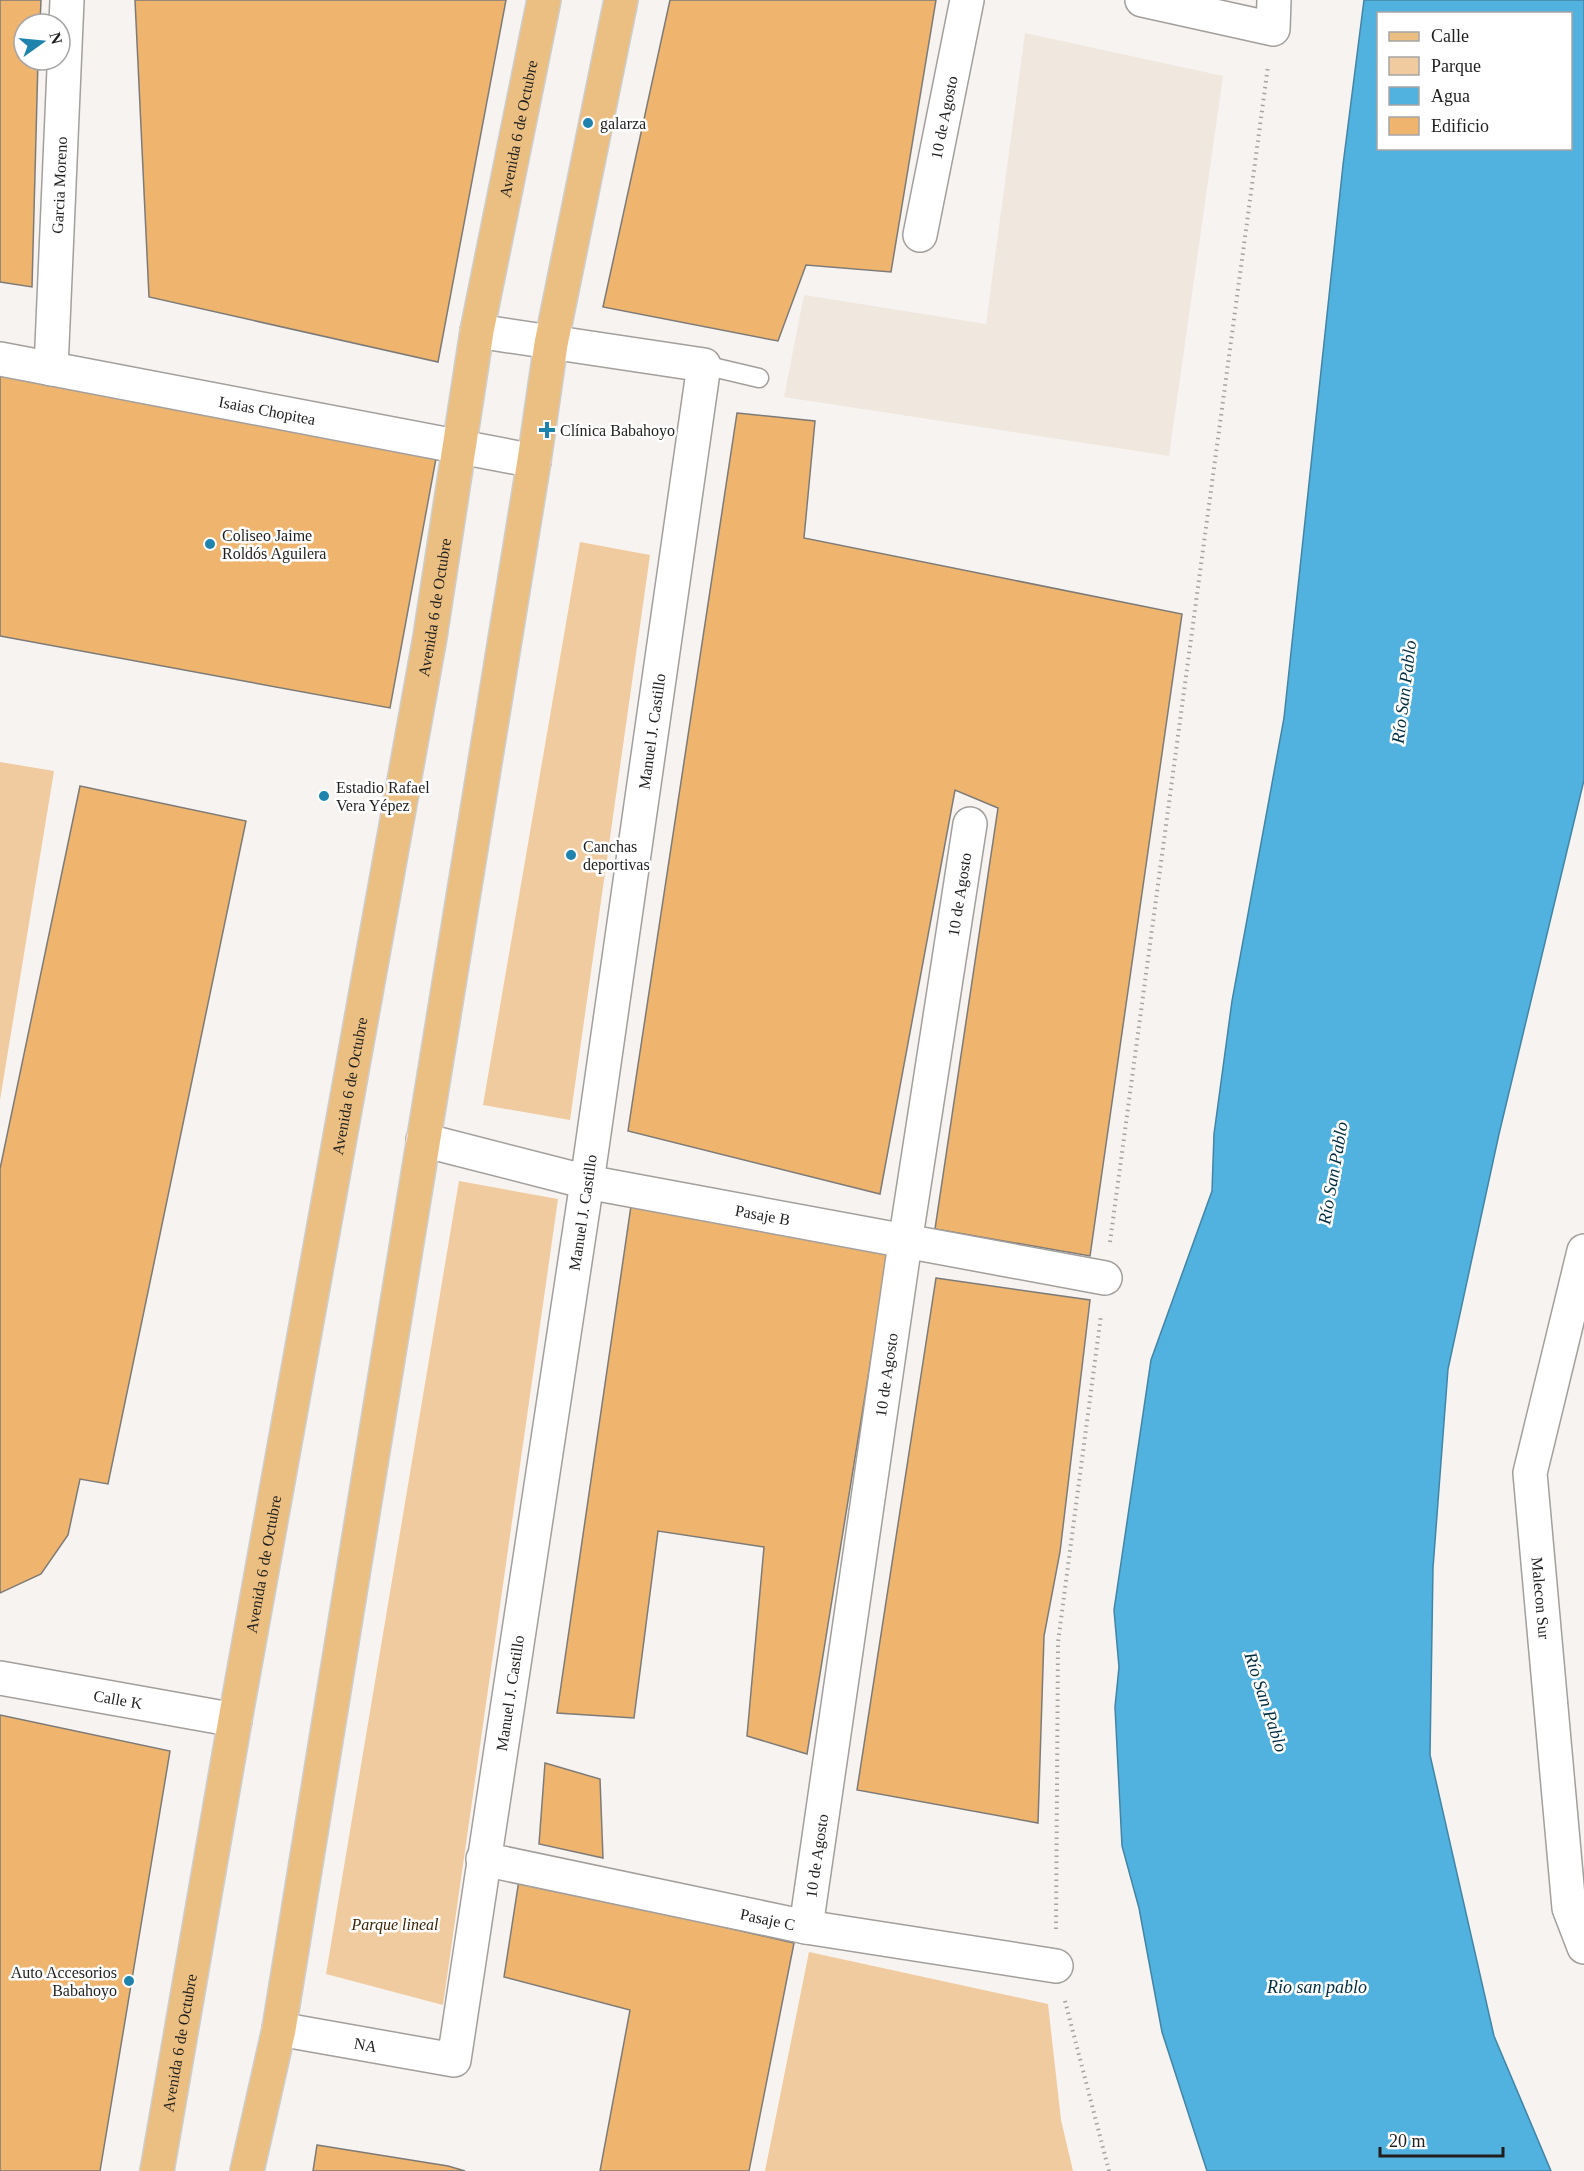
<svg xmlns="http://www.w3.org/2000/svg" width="1584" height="2171" font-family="'Times New Roman',serif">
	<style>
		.built { fill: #f0e7de }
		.green { fill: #f0cb9f }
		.water { fill: #51b1df; stroke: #4285a5; stroke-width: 1.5; fill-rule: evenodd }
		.building { fill: #efb46d; stroke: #7d7b78; stroke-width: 1.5 }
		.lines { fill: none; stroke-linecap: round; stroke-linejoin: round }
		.service-casing { stroke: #a29f9c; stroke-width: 21 }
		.minor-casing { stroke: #a29f9c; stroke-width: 36 }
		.primary-casing { stroke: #cecece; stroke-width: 36 }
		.path { stroke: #a6a4a1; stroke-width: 4; stroke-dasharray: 1.5 4.5; stroke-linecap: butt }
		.service { stroke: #fff; stroke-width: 18 }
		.minor { stroke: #fff; stroke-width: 33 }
		.primary { stroke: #ebbf82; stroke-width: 33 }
		.poi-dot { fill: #1e83ad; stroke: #fff; stroke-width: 2 }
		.labels { text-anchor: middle; stroke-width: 5; stroke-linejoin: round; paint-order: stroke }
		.street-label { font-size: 16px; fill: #201f1e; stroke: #fff }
		.poi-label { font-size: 16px; fill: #201f1e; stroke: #fff; text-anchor: start }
		.park-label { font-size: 16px; font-style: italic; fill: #3b2404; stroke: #fff }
		.water-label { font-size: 18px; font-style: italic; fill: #012d40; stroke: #fff }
	</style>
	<rect width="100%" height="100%" fill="#f6f3f0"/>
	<!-- built -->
	<polygon class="built" points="1025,33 1223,76 1169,456 784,397 804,295 986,324"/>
	<!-- green -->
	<g class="green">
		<polygon points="580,542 650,555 570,1120 483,1105"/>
		<polygon points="0,762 54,771 0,1100"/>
		<polygon points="459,1181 558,1199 443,2005 326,1974"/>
		<polygon points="809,1952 1048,2004 1061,2120 1073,2171 765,2171"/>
	</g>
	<!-- water -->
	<path class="water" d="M1364,0H1584V780L1499,1134L1448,1369L1433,1568L1430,1755L1494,2036L1551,2171H1207L1162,2032L1139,1908L1122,1846L1115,1707L1119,1667L1114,1610L1151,1360L1212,1191L1214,1134L1232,1001L1284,718L1343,165ZM1378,14H1570V148H1378Z"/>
	<!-- building -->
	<g class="building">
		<polygon points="0,0 41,0 40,24 24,24 24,60 38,60 32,287 0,282"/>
		<polygon points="135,0 506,0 438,362 149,297"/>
		<polygon points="670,0 936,0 891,272 806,265 778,341 603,307"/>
		<polygon points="0,372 437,453 390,708 0,636"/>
		<polygon points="737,413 815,421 804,538 1182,614 1090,1256 935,1229 998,808 955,790 880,1194 628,1131"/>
		<polygon points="80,786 246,821 108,1484 80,1479 68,1535 41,1574 0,1593 0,1169"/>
		<polygon points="631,1206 888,1254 807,1754 747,1736 764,1547 658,1531 634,1718 557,1713"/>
		<polygon points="936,1278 1090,1300 1060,1552 1044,1636 1038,1823 857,1790"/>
		<polygon points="0,1715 170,1751 100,2171 0,2171"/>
		<polygon points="545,1763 600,1779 603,1858 539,1844"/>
		<polygon points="519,1880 794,1943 749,2171 600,2171 630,2010 504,1977"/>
		<polygon points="317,2145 448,2166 465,2171 313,2171"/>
	</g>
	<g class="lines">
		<defs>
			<polyline id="service" points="704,365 759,378"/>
			<g id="minor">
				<polyline points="1142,0 1273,29 1274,0"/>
				<path id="s1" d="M920,235L967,0"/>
				<path id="s2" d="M0,359L534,461"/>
				<path id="s3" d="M51,369L67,0"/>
				<path id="s4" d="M423,1140L587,1182L1105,1278"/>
				<path id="s5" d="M1584,1251L1530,1473L1569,1908L1584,1947"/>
				<path id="s6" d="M0,1678L235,1720"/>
				<path id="s7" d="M483,1859L806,1927L1056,1966"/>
				<path id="s8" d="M806,1927L905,1243L970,824"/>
				<path id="s9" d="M279,2029L454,2060L587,1182L704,365L477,331"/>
			</g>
			<g id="primary">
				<path id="s10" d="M157,2171L235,1720L430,637L477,331L544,0"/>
				<polyline points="247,2171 279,2029 534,461 551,344 621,0"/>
			</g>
		</defs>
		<!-- service casing -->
		<use href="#service" class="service-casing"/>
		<!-- minor casing -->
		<use href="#minor" class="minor-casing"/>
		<!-- primary casing -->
		<use href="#primary" class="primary-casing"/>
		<!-- path -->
		<g class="path">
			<polyline points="1110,1242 1268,66"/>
			<polyline points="1056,1929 1058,1642 1101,1315"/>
			<polyline points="1065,2001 1109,2171"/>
		</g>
		<!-- service -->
		<use href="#service" class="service"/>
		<!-- minor -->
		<use href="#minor" class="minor"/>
		<!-- primary -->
		<use href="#primary" class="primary"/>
	</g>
	<!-- markers -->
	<g class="poi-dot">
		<circle cx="588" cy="123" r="6"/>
		<path d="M544 421h6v6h6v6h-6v6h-6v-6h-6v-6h6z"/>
		<circle cx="210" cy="544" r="6"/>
		<circle cx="324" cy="796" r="6"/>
		<circle cx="571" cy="855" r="6"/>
		<circle cx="129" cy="1981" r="6"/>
	</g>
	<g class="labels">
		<!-- street labels -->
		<g class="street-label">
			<text dy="6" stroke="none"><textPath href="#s1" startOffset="120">10 de Agosto</textPath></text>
			<text dy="6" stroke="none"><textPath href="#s10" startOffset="2074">Avenida 6 de Octubre</textPath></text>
			<text dy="6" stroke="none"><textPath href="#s3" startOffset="184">Garcia Moreno</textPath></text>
			<text dy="6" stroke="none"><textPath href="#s2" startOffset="272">Isaias Chopitea</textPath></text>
			<text dy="6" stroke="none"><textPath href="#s10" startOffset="1588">Avenida 6 de Octubre</textPath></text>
			<text dy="6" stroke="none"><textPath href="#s9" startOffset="1521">Manuel J. Castillo</textPath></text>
			<text dy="6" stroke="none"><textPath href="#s8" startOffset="1044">10 de Agosto</textPath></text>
			<text dy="6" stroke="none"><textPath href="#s10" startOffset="1102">Avenida 6 de Octubre</textPath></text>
			<text dy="6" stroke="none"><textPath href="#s9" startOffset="1035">Manuel J. Castillo</textPath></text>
			<text dy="6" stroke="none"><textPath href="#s4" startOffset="348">Pasaje B</textPath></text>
			<text dy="6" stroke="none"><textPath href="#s8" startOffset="558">10 de Agosto</textPath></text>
			<text dy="6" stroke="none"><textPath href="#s10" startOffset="616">Avenida 6 de Octubre</textPath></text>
			<text dy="6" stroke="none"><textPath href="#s5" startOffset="354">Malecon Sur</textPath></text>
			<text dy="6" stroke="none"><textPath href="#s9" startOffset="549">Manuel J. Castillo</textPath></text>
			<text dy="6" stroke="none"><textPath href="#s6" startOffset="120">Calle K</textPath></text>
			<text dy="6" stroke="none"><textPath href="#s8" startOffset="72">10 de Agosto</textPath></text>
			<text dy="6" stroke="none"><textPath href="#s7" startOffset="291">Pasaje C</textPath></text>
			<text dy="6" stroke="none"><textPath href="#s10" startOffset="130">Avenida 6 de Octubre</textPath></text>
			<text dy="6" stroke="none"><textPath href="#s9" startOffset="88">NA</textPath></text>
		</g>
		<!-- poi labels -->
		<g class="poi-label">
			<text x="600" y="129">galarza</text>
			<text x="560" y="436">Clínica Babahoyo</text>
			<text x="222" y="541">Coliseo Jaime<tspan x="222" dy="18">Roldós Aguilera</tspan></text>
			<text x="336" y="793">Estadio Rafael<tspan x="336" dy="18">Vera Yépez</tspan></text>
			<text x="583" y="852">Canchas<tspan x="583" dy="18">deportivas</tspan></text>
			<text x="117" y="1978" text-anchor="end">Auto Accesorios<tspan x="117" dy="18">Babahoyo</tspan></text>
		</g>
		<!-- park labels -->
		<g class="park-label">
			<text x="395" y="1930">Parque lineal</text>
		</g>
		<!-- water labels -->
		<g class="water-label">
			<text transform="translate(1404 692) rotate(-83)" y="6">Río San Pablo</text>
			<text transform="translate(1333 1173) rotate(-80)" y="6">Río San Pablo</text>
			<text transform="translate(1266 1702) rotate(72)" y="6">Río San Pablo</text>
			<text x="1317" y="1993">Rio san pablo</text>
		</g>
	</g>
	<!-- legend -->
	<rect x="1377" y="12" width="195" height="138" fill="#ffffff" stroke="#a6a5a5" stroke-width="1.5"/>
	<rect x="1389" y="32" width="30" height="9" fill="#ebbf82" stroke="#a6a5a5" stroke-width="1.5"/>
	<text x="1431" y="42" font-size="18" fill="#201f1e">Calle</text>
	<rect x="1389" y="57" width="30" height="18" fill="#f0cb9f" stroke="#a6a5a5" stroke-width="1.5"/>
	<text x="1431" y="72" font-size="18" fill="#201f1e">Parque</text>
	<rect x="1389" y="87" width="30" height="18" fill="#51b1df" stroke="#a6a5a5" stroke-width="1.5"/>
	<text x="1431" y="102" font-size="18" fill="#201f1e">Agua</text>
	<rect x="1389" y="117" width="30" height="18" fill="#efb46d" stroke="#a6a5a5" stroke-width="1.5"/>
	<text x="1431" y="132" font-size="18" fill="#201f1e">Edificio</text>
	<!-- north arrow -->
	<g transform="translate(42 42) rotate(75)"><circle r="28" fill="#ffffff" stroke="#a6a5a5" stroke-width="1.5"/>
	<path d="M0-4.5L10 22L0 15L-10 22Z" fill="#1e83ad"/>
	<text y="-9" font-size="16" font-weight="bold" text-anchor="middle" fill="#201f1e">N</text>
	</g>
	<!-- scale -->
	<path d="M1380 2147v9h123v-9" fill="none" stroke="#201f1e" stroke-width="3"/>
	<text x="1389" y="2147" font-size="18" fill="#201f1e" stroke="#ffffff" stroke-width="4.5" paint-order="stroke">20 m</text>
</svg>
